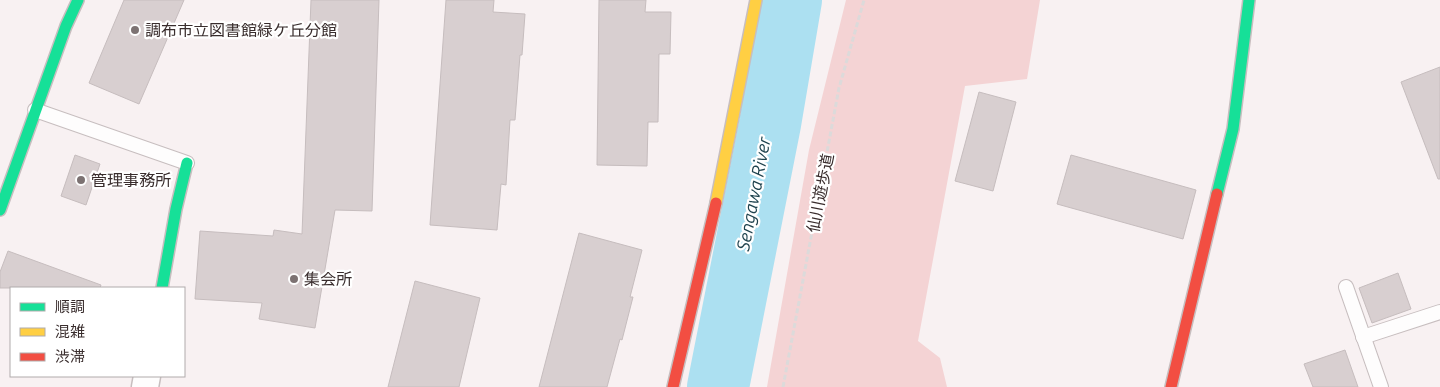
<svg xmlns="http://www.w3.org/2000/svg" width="1440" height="387" font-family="Ubuntu,'Noto Sans JP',sans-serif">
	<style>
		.green { fill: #f4d3d4 }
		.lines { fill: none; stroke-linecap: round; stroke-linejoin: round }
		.river { stroke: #ace0f1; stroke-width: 62 }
		.building { fill: #d8cfd0; stroke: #c6bdbe }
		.lane-casing { stroke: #c7bebf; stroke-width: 16 }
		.street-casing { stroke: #c7bebf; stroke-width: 29 }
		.fast-casing { stroke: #c7bebf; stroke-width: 14 }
		.slow-casing { stroke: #c7bebf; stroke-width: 14 }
		.jam-casing { stroke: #c7bebf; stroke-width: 14 }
		.path { stroke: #dcdada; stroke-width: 3; stroke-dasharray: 5 2.5; stroke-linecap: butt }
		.lane { stroke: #fefdfd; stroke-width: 14 }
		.street { stroke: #fefdfd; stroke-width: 26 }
		.fast { stroke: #16e098; stroke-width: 11 }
		.slow { stroke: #ffcf43; stroke-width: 11 }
		.jam { stroke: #f24e42; stroke-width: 11 }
		.poi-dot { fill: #7c7272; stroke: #fff; stroke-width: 2 }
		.labels { text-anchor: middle; stroke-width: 4.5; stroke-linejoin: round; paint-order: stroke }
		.poi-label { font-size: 16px; fill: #392d2d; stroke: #fff; text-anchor: start }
		.street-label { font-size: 16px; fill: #392d2d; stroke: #fff }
		.water-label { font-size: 18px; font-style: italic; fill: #1e424d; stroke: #fff }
	</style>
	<rect width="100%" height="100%" fill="#f8f1f2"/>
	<!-- green -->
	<polygon class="green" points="846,0 1040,0 1027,79 965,86 918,341 940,358 947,387 767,387 809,150"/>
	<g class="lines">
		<!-- river -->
		<polyline class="river" points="718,387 770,124 791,0"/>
	</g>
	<!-- building -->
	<g class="building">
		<polygon points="124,0 184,0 139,104 89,83"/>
		<polygon points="311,0 379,0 372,211 335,210 315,328 259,319 262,303 195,299 200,231 273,236 274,230 302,234"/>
		<polygon points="446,0 494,0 493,12 525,14 522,55 520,55 515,120 510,120 506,185 501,184 497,230 430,225"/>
		<polygon points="599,0 646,0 645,12 671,12 670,54 659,54 658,122 648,122 647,166 597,165"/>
		<polygon points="1440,67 1440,179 1438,179 1401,82"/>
		<polygon points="979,92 1016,102 993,191 955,181"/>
		<polygon points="75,155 100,164 86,205 61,196"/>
		<polygon points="1071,155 1196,190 1183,239 1057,204"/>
		<polygon points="579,233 642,250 630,297 633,297 622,340 620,339 607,387 539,387"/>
		<polygon points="8,251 101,285 100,288 0,288 0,272"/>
		<polygon points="1398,273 1411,309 1372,323 1359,288"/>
		<polygon points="415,281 480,298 459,387 388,387"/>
		<polygon points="1345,350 1358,387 1313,387 1304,364"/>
	</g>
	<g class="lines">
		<defs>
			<g id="lane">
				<polyline points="35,110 187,163"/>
				<polyline points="1346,287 1381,387"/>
				<polyline points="1363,337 1440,312"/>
			</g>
			<polyline id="street" points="145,387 147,376"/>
			<g id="fast">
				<polyline points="1217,194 1233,129 1249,0"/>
				<polyline points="0,210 66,26 78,0"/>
				<polyline points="162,288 176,209 187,163"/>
			</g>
			<polyline id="slow" points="716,203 756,0"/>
			<g id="jam">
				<polyline points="673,387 716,203"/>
				<polyline points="1171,387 1217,194"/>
			</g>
		</defs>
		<!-- lane casing -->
		<use href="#lane" class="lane-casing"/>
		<!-- street casing -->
		<use href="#street" class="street-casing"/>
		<!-- fast casing -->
		<use href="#fast" class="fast-casing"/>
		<!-- slow casing -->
		<use href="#slow" class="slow-casing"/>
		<!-- jam casing -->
		<use href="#jam" class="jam-casing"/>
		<!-- path -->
		<polyline class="path" points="783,387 839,88 864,0"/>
		<!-- lane -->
		<use href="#lane" class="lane"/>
		<!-- street -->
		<use href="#street" class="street"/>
		<!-- fast -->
		<use href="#fast" class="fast"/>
		<!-- slow -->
		<use href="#slow" class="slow"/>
		<!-- jam -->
		<use href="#jam" class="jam"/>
	</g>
	<!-- markers -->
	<g class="poi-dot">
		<circle cx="135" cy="30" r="5"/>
		<circle cx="81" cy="180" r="5"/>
		<circle cx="294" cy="279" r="5"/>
	</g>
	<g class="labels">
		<!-- poi labels -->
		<g class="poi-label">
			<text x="145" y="36">調布市立図書館緑ケ丘分館</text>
			<text x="91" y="186">管理事務所</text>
			<text x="304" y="285">集会所</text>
		</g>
		<!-- street labels -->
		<g class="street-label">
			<text transform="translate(820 193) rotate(-79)" y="6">仙川遊歩道</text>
		</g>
		<!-- water labels -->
		<g class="water-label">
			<text transform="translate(754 194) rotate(-79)" y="6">Sengawa River</text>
		</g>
	</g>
	<!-- legend -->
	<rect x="10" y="287" width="175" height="90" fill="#ffffff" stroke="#b0abab"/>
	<rect x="20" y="303" width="25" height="8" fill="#16e098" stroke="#b0abab"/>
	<text x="55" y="312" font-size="15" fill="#392d2d">順調</text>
	<rect x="20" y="328" width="25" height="8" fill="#ffcf43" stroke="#b0abab"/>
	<text x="55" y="337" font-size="15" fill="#392d2d">混雑</text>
	<rect x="20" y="353" width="25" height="8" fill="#f24e42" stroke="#b0abab"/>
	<text x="55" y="362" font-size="15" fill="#392d2d">渋滞</text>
</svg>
